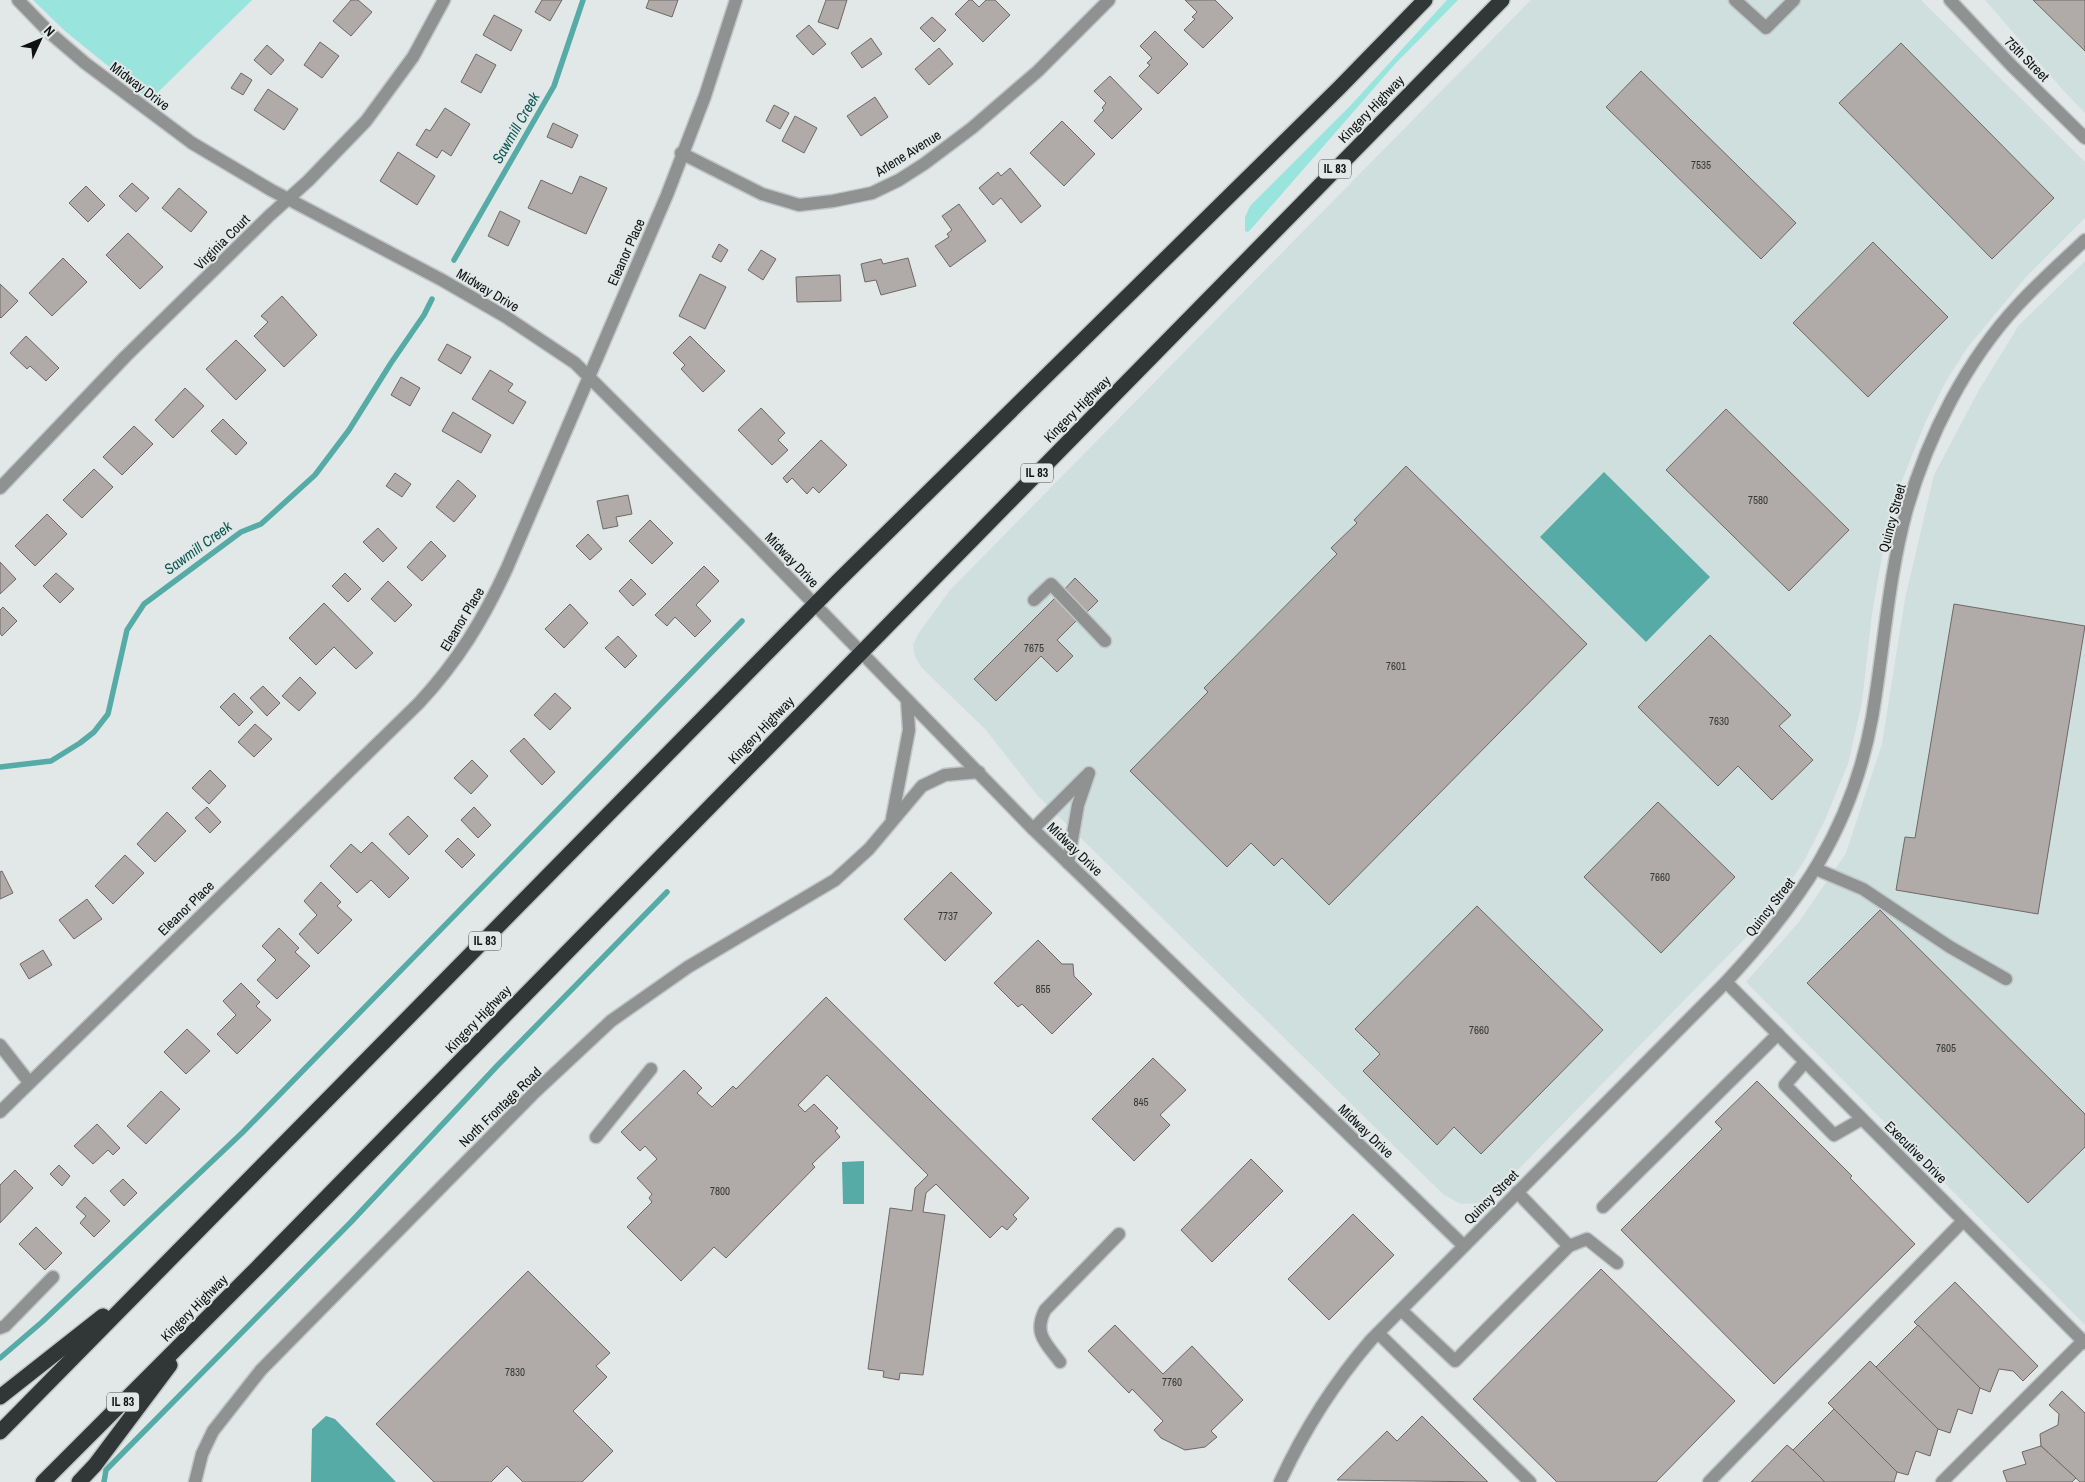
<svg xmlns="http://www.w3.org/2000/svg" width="2085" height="1482" font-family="'Archivo Narrow',sans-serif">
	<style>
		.built { fill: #cedfdd }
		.green { fill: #9ae4de }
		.water { fill: #56aba6 }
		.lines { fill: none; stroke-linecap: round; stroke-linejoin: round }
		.stream { stroke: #56aba6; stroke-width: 5.5 }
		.building { fill: #b0aba8; stroke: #6e6866 }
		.minor-casing { stroke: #bfc6c5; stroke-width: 15 }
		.highway-casing { stroke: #bfc6c5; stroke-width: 18 }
		.minor { stroke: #8f9291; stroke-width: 12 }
		.highway { stroke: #313636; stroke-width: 15 }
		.labels { text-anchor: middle; stroke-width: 4; stroke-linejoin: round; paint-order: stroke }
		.number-label { font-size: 11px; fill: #363836 }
		.shield { fill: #e1e8e7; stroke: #4d5250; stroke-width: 1 }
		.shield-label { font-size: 12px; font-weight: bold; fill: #0e1110 }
		.street-label { font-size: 14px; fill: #0e1110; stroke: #e1e8e7 }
		.water-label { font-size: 15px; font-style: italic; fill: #0d5854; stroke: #e1e8e7 }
	</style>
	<rect width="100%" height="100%" fill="#e1e8e7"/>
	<!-- built -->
	<g class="built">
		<polygon points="1531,0 1921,0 2085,162 2085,218 2026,277 1967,348 1946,381 1925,423 1897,493 1886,533 1872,614 1862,702 1848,764 1825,820 1803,863 1762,921 1494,1194 1479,1203 1461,1204 1444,1195 1038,796 985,729 922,668 915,657 913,645 918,634 950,590"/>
		<polygon points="1985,0 2085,0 2085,113 2063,90"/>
		<polygon points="2085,261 2085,1325 1746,982 1799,922 1846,853 1882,744 1905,599 1934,475 1979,390 2019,325"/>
	</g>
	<!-- green -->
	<g class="green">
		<polygon points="33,0 252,0 150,100 65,31"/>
		<polygon points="1447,0 1458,0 1396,63 1252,228 1248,232 1245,231 1245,217 1250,206 1350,106"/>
	</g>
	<!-- water -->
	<g class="water">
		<polygon points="1604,472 1710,577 1646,642 1540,537"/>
		<polygon points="864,1161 864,1204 843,1204 842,1162"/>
		<polygon points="326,1416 335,1419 396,1482 311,1482 312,1429"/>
	</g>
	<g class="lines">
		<!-- stream -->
		<g class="stream">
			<polyline points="454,260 554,86 583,0"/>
			<polyline points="0,767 51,761 80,743 94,732 108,714 127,630 144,604 241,532 261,524 315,475 349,430 391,363 424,315 432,299"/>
			<polyline points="0,1358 42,1322 243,1132 742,621"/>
			<polyline points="104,1482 106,1470 351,1222 497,1066 667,892"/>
		</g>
	</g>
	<!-- building -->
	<g class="building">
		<polygon points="351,0 358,0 372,12 351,36 333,21"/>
		<polygon points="542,0 562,0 550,21 535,12"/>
		<polygon points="649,0 678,0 672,17 646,8"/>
		<polygon points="826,0 847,0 838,29 818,22"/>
		<polygon points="969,0 972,0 979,7 986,0 995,0 1010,15 983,42 955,14"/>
		<polygon points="1185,0 1215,0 1233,18 1203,48 1184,30 1195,19 1192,17 1197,12"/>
		<polygon points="2033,0 2085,0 2085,51"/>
		<polygon points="494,15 522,30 511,51 483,35"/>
		<polygon points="932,17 946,30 934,42 920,28"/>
		<polygon points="809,25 826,44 813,55 796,36"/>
		<polygon points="1155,31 1188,64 1158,94 1139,76 1150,65 1147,63 1152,58 1140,46"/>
		<polygon points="871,38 882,54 862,68 851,53"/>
		<polygon points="320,42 339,56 322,78 304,65"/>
		<polygon points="1901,43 2054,198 1992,259 1839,103"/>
		<polygon points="267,45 284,60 271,75 254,60"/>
		<polygon points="939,48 953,64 929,85 915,69"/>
		<polygon points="476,54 496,65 481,93 461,82"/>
		<polygon points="1641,71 1796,223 1761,259 1606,107"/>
		<polygon points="241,73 252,80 243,95 231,88"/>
		<polygon points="1110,76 1142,109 1112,139 1094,121 1104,110 1102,108 1106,103 1094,91"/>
		<polygon points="268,89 298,109 284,130 254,110"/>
		<polygon points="875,97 888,117 861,136 847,116"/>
		<polygon points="774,105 789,113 780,129 766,121"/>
		<polygon points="445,108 470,124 451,156 442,150 437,158 416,145 426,129 430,131"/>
		<polygon points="795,116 817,128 804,153 782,141"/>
		<polygon points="1062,121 1095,154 1064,186 1030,153"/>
		<polygon points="553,123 578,135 572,148 547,137"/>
		<polygon points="398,152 435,176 417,205 380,181"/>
		<polygon points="1010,168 1041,206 1021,223 1001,198 993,205 979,188 998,172 1001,176"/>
		<polygon points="580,176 607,188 586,234 528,208 541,180 572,194"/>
		<polygon points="132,183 149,198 136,212 119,196"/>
		<polygon points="86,186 105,205 88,222 69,203"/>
		<polygon points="179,188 207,212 191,232 162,208"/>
		<polygon points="959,204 986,241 950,267 935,246 949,237 947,234 952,230 942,216"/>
		<polygon points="500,211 520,221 508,246 488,236"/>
		<polygon points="128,233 163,267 140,289 106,255"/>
		<polygon points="1873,242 1948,317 1868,397 1793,323"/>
		<polygon points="719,244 728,250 721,262 712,257"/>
		<polygon points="761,250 776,259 763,280 748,270"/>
		<polygon points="63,258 87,282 52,316 29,293"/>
		<polygon points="908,258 916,286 881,295 876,280 865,282 861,264 881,259 883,264"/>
		<polygon points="700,274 726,287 705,329 679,316"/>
		<polygon points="840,275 841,301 797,302 796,277"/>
		<polygon points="0,284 18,301 1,318 0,317"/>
		<polygon points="282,296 317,335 284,367 254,336 268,322 261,316"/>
		<polygon points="26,336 59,368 46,381 30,366 27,369 10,353"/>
		<polygon points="690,336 725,371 703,392 681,369 685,365 673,353"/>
		<polygon points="236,340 266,370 236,400 206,369"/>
		<polygon points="447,344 471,357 461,374 438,360"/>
		<polygon points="490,370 513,384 508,391 526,402 513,424 472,399"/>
		<polygon points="401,377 420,388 410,406 391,395"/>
		<polygon points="185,388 204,406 173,438 155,420"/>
		<polygon points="761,408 785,433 778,440 788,450 772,465 738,430"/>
		<polygon points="1726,409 1849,530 1789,591 1666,470"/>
		<polygon points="453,412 491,435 481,453 442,431"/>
		<polygon points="223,419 247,443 236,455 211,431"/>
		<polygon points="134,426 153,444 122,475 103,457"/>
		<polygon points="821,440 847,465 819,493 813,487 807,494 792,478 787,483 783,478"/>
		<polygon points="1406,466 1587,644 1329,905 1282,858 1274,866 1251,843 1227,867 1130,771 1208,692 1204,688 1337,554 1331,548 1357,523 1354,520"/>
		<polygon points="94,469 113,487 82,518 63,500"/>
		<polygon points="395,473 411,484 402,497 386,486"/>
		<polygon points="458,480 476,496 454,522 436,507"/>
		<polygon points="628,495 632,514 616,517 618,526 603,529 597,501"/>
		<polygon points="47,514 67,534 35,566 15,546"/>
		<polygon points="650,520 673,543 652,564 629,541"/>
		<polygon points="378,528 397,548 383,562 363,542"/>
		<polygon points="588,534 602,549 590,560 576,546"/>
		<polygon points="431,541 446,556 422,581 407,567"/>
		<polygon points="0,562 16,579 0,594"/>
		<polygon points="704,566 719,581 696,605 711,621 695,637 675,617 667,626 655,615"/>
		<polygon points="56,573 74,589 60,603 43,586"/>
		<polygon points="345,573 361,589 348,602 332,586"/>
		<polygon points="1075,578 1098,601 1086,613 1063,591"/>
		<polygon points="631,579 646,594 633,606 619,591"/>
		<polygon points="388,581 412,605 395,622 371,599"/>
		<polygon points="1056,597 1078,619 1057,640 1073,656 1057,672 1041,656 996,701 974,679"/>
		<polygon points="324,603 373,653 356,669 334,647 316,665 289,638"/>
		<polygon points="570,604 588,623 564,648 545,629"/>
		<polygon points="1954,604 2085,626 2038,914 1896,890 1905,837 1915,838"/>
		<polygon points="3,607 17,621 2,636 0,633 0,610"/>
		<polygon points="1710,635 1791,715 1779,726 1813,760 1772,800 1738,766 1718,786 1638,707"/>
		<polygon points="618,636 637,656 625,668 605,648"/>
		<polygon points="300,677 316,693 299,711 282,696"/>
		<polygon points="263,686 280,703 267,716 250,698"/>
		<polygon points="234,693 253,712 239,726 220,707"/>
		<polygon points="555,693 571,708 550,730 534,715"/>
		<polygon points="255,724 272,739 254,757 238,742"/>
		<polygon points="524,738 555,772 542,785 510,751"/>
		<polygon points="472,760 488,776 471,794 454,778"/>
		<polygon points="210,770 226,786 209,804 192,788"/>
		<polygon points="1658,802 1735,877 1661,953 1584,877"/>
		<polygon points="207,807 221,822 210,833 195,818"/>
		<polygon points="474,807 491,825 478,838 461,820"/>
		<polygon points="167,812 186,831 155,862 137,844"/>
		<polygon points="408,816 428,836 409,855 389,834"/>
		<polygon points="458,838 475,855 462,868 445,851"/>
		<polygon points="372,842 409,878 389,898 371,880 357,893 330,866 351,844 361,853"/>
		<polygon points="125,855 144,873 113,904 95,886"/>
		<polygon points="2,871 13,893 0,899 0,872"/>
		<polygon points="951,872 992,913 945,961 904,919"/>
		<polygon points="321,882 341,902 337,906 352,920 318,954 299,934 317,915 304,901"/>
		<polygon points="87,899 102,919 74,939 59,920"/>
		<polygon points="1477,906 1603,1030 1481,1154 1454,1127 1437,1145 1363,1071 1380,1054 1355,1029"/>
		<polygon points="1880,910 2085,1114 2085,1147 2028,1203 1807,983"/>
		<polygon points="279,928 299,948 295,952 310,966 277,999 257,980 276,960 262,946"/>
		<polygon points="1038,940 1062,964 1073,964 1074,976 1092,994 1052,1034 1022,1004 1018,1007 994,983"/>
		<polygon points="43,950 52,965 29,979 20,964"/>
		<polygon points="241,983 260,1002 256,1006 271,1020 237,1054 217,1034 236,1015 223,1001"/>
		<polygon points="826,997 1029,1198 1013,1215 1017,1219 1007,1230 1002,1226 990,1238 936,1184 926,1193 923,1212 945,1215 923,1375 900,1373 899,1380 883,1377 884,1371 868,1369 890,1208 912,1211 915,1188 928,1175 827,1075 798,1105 805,1112 814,1104 838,1128 835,1131 840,1137 812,1164 815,1167 726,1258 714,1247 681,1281 627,1227 652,1202 649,1198 652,1194 637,1178 657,1159 645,1146 640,1151 621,1132 684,1070 702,1088 697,1093 712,1107 733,1086 736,1089"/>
		<polygon points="187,1029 210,1051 186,1074 164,1052"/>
		<polygon points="1153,1058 1186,1090 1160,1115 1170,1125 1134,1161 1092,1119"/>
		<polygon points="1757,1081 1852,1176 1850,1178 1915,1244 1774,1384 1621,1230 1722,1129 1715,1122"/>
		<polygon points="161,1091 180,1109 146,1144 127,1126"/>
		<polygon points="97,1124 120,1148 113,1155 108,1150 93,1164 74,1146"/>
		<polygon points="1251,1159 1283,1191 1212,1262 1181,1230"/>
		<polygon points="59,1165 70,1176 62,1186 50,1174"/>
		<polygon points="15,1170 33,1188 0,1223 0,1185"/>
		<polygon points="123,1179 137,1193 124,1206 110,1191"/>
		<polygon points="85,1197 110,1221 94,1237 80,1223 86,1216 76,1207"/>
		<polygon points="1353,1214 1394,1255 1329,1320 1288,1279"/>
		<polygon points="36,1227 62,1253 45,1270 19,1244"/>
		<polygon points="1601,1269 1735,1401 1656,1482 1557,1482 1473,1399"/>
		<polygon points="528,1271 610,1353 596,1366 607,1377 573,1411 613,1451 582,1482 523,1482 507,1466 491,1482 434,1482 376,1424"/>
		<polygon points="1955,1282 2038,1366 2023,1381 2013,1371 1999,1369 1990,1392 1980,1388 1914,1322"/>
		<polygon points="1115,1325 1163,1374 1192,1346 1243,1400 1211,1431 1217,1437 1205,1447 1185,1450 1161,1438 1154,1430 1163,1421 1132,1389 1129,1393 1088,1351"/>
		<polygon points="1918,1325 1980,1388 1972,1414 1958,1409 1950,1433 1938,1429 1876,1367"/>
		<polygon points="1870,1361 1938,1429 1930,1456 1916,1451 1908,1475 1897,1472 1828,1403"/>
		<polygon points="2062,1391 2085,1413 2085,1482 2080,1482 2041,1446 2040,1434 2058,1425 2059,1414 2049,1405"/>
		<polygon points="1834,1409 1897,1472 1894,1482 1825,1482 1793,1450"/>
		<polygon points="1422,1416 1488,1482 1337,1480 1387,1431 1397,1441"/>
		<polygon points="1787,1445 1793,1450 1825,1482 1751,1482"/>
		<polygon points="2041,1446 2076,1478 2072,1482 2007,1482 2003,1471 2026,1464 2022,1452"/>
	</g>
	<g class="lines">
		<defs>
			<g id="minor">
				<polyline points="18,0 50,33 85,63 192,143 271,190 442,280 506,317 575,363 749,537 1033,829 1464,1246"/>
				<polyline points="1735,0 1766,28 1794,0"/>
				<polyline points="1950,0 2011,65 2085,138"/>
				<polyline points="681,153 762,194 799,205 833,201 872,193 899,180 924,164 972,128 1038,71 1109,0"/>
				<polyline points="0,488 126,356 269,216 308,181 366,121 413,57 444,0"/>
				<polyline points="1034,600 1051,584 1105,641"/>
				<polyline points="892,819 909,730 907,700"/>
				<polyline points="1033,829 1086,776"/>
				<polyline points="1068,863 1078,805 1089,773"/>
				<polyline points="1816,869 1863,889 1950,947 2006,979"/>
				<polyline points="1726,982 2085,1343"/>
				<polyline points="0,1045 29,1082"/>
				<polyline points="1805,1062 1785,1085 1834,1135 1862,1119"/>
				<path d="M0,1112L419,703C458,661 483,620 507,568L667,195L705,96L736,0"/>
				<polyline points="596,1137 651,1069"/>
				<polyline points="1603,1207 1778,1034"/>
				<polyline points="1569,1246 1587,1239 1617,1263"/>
				<polyline points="1401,1310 1455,1361 1569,1246 1517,1192"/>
				<polyline points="0,1328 5,1326 53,1277"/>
				<polyline points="1378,1333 1530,1482"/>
				<path d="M1060,1362C1046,1343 1033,1334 1045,1310L1119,1234"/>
				<polyline points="195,1482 202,1454 213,1431 261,1370 536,1091 611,1021 688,967 835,880 869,849 922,786 945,775 979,772"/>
				<path d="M1280,1482C1304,1430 1333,1384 1371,1340L1726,982C1800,902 1852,829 1872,718C1884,649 1888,577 1907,509C1928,436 1966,361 2018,305C2039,282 2063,261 2085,240"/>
				<polyline points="1709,1482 1963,1221"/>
				<polyline points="1942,1482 2083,1341"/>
			</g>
			<g id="highway">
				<polyline points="0,1397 103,1316"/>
				<polyline points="0,1432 838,581 1339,88 1425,0"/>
				<polyline points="43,1482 257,1268 1502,0"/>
				<polyline points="79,1482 95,1465 170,1365"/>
			</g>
		</defs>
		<!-- minor casing -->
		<use href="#minor" class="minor-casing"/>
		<!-- highway casing -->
		<use href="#highway" class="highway-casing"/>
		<!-- minor -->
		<use href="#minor" class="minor"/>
		<!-- highway -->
		<use href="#highway" class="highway"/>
	</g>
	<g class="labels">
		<!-- number labels -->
		<g class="number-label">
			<text x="1701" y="169">7535</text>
			<text x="1758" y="504">7580</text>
			<text x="1034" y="652">7675</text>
			<text x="1396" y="670">7601</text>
			<text x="1719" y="725">7630</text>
			<text x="1660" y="881">7660</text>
			<text x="948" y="920">7737</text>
			<text x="1043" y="993">855</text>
			<text x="1479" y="1034">7660</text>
			<text x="1946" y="1052">7605</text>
			<text x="1141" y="1106">845</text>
			<text x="720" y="1195">7800</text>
			<text x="515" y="1376">7830</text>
			<text x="1172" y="1386">7760</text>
		</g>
		<!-- shield labels -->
		<g class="shield">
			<rect x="1319" y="159.5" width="32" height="19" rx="4"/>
			<rect x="1021" y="463.5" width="32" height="19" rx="4"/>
			<rect x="469" y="931.5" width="32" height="19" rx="4"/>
			<rect x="107" y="1392.5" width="32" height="19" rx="4"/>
		</g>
		<g class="shield-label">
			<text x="1335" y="173">IL 83</text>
			<text x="1037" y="477">IL 83</text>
			<text x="485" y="945">IL 83</text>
			<text x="123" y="1406">IL 83</text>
		</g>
		<!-- street labels -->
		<g class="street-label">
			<text transform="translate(2027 59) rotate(45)" y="5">75th Street</text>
			<text transform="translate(140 86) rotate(37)" y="5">Midway Drive</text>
			<text transform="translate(1371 109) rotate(-46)" y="5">Kingery Highway</text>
			<text transform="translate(908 153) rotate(-32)" y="5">Arlene Avenue</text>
			<text transform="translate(222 242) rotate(-45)" y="5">Virginia Court</text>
			<text transform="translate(626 252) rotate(-66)" y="5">Eleanor Place</text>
			<text transform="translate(488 290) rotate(31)" y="5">Midway Drive</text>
			<text transform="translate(1077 409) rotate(-45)" y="5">Kingery Highway</text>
			<text transform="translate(1892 518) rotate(-75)" y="5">Quincy Street</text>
			<text transform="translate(792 560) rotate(46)" y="5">Midway Drive</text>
			<text transform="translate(462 619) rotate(-59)" y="5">Eleanor Place</text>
			<text transform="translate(761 730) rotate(-46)" y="5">Kingery Highway</text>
			<text transform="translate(1075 849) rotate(44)" y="5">Midway Drive</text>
			<text transform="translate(1770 907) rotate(-52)" y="5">Quincy Street</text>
			<text transform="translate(186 908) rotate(-44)" y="5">Eleanor Place</text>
			<text transform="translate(478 1019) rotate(-46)" y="5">Kingery Highway</text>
			<text transform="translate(500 1107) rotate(-44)" y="5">North Frontage Road</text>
			<text transform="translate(1366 1131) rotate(44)" y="5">Midway Drive</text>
			<text transform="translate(1916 1152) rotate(45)" y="5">Executive Drive</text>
			<text transform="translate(1491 1197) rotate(-45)" y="5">Quincy Street</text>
			<text transform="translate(194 1308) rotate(-45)" y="5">Kingery Highway</text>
		</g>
		<!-- water labels -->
		<g class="water-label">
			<text transform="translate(516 128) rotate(-60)" y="5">Sawmill Creek</text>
			<text transform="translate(198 548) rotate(-36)" y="5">Sawmill Creek</text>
		</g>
	</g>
	<!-- north arrow -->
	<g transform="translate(40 40) rotate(46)" stroke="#e1e8e7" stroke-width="4" paint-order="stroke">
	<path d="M0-4L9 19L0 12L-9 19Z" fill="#0e1110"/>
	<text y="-8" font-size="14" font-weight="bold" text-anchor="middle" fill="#0e1110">N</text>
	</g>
</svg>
